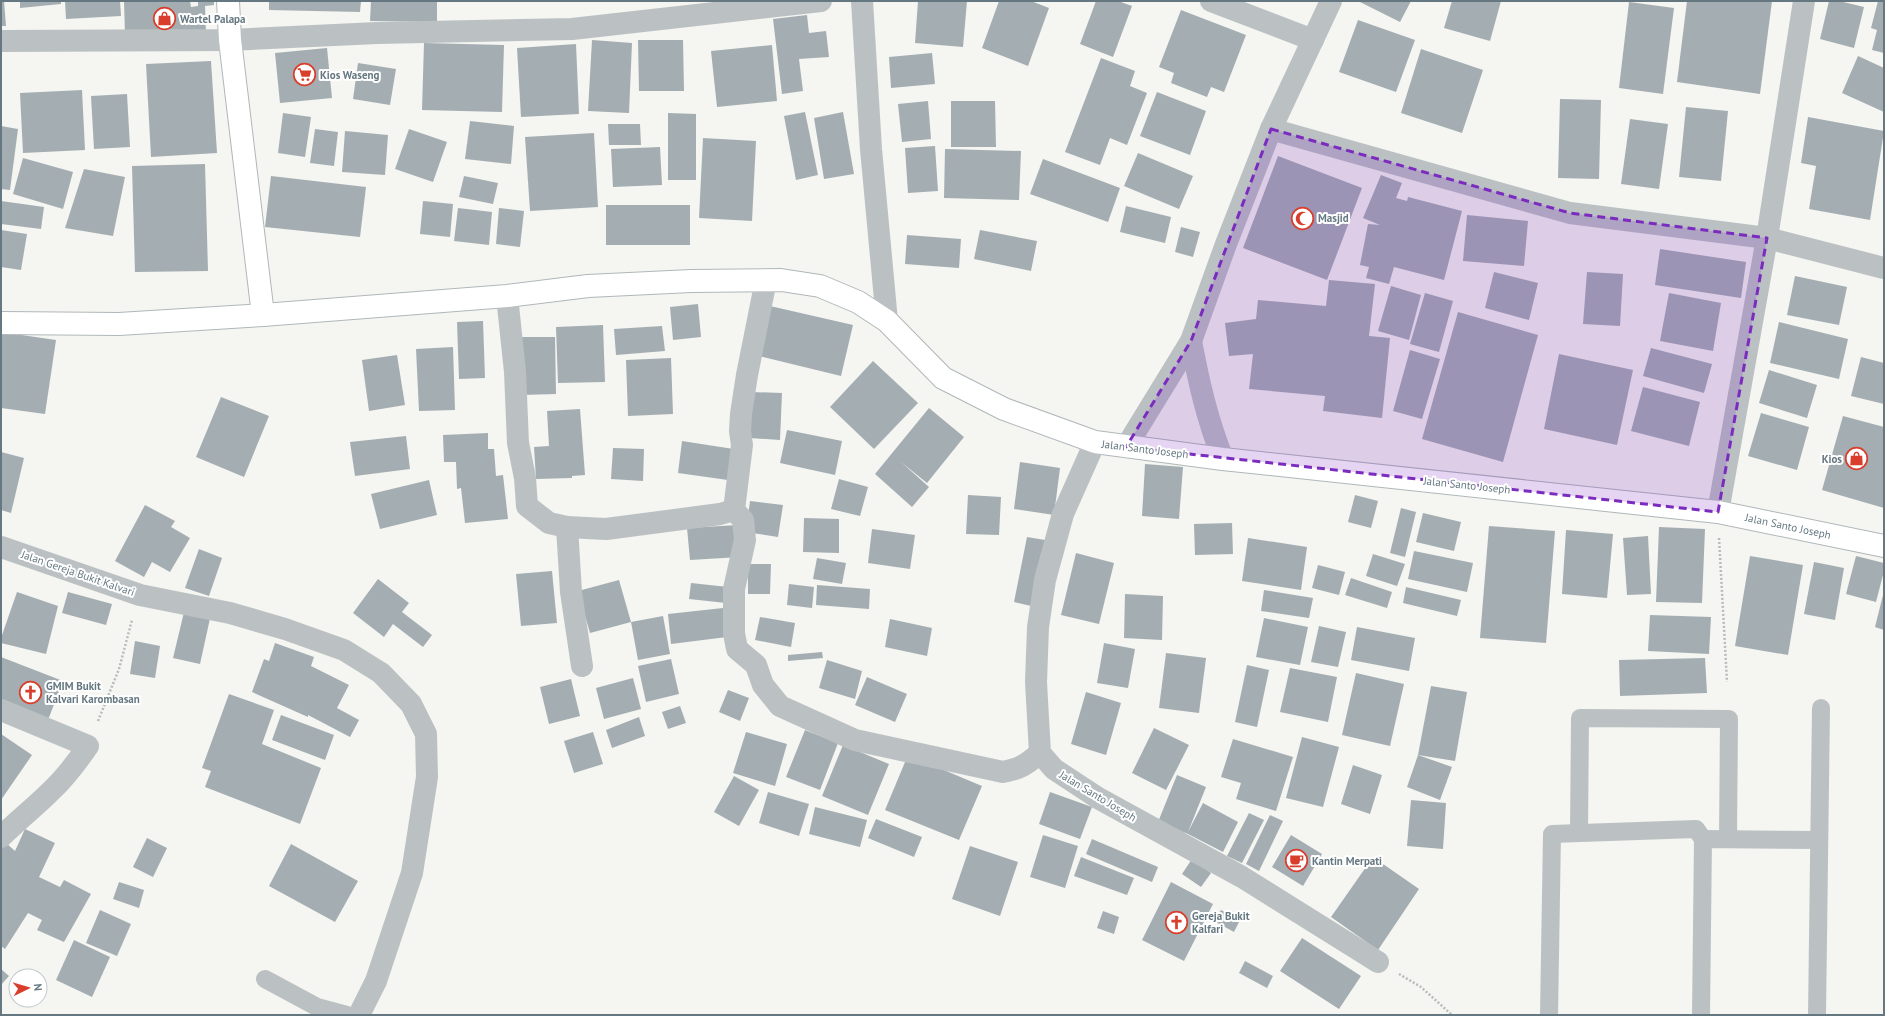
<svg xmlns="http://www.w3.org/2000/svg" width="1885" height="1016" font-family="'PT Sans',sans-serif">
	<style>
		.building { fill: #a4aeb2 }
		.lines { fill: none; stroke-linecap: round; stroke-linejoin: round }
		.secondary-casing { stroke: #b0b7ba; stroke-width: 24 }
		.path { stroke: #b8bbbd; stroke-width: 2.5; stroke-dasharray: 2 2; stroke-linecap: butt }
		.service { stroke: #bbc1c3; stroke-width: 18 }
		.minor { stroke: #bbc1c3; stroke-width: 22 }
		.tertiary { stroke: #bbc1c3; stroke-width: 22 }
		.secondary { stroke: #fff; stroke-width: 22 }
		.marked { fill: #7b2cbf; fill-opacity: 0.2; stroke: #7b2cbf; stroke-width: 3; stroke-dasharray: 8 5; stroke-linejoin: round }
		.labels { text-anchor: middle; stroke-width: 4; stroke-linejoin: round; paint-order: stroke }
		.poi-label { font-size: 11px; font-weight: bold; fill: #657881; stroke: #fff; text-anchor: start }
		.street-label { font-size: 11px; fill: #657881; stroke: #fff }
	</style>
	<rect width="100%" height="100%" fill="#f5f5f1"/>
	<!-- building -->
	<g class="building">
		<polygon points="1,1 4,1 6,26 1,26"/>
		<polygon points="20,1 61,1 61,4 20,8"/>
		<polygon points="65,1 120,1 121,16 66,19"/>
		<polygon points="124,1 190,1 191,7 198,6 198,1 214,1 214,5 205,6 206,34 125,35"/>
		<polygon points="269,1 361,1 360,12 269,10"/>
		<polygon points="371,1 437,1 437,22 370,21"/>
		<polygon points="918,1 967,1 963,47 915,43"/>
		<polygon points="999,1 1031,1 1049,8 1028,66 982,48"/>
		<polygon points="1096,1 1118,1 1132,6 1113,57 1080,44"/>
		<polygon points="1358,1 1411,1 1400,22"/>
		<polygon points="1452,1 1501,1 1490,41 1444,28"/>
		<polygon points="1687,1 1772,1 1760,94 1677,82"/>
		<polygon points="1829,1 1839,1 1864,7 1854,48 1820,39"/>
		<polygon points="1878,1 1884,1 1884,53 1872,50 1877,30 1871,28"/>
		<polygon points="1629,2 1674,8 1663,94 1619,88"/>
		<polygon points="1181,10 1246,35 1224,92 1211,87 1207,97 1171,83 1174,73 1159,67"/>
		<polygon points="807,15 809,33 826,31 829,57 799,59 803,91 782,94 773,19"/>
		<polygon points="1358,20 1415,40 1396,92 1339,72"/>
		<polygon points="592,40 632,43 629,113 588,111"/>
		<polygon points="638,40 683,40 684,91 639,91"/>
		<polygon points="424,43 504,45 502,112 422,110"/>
		<polygon points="576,44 579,114 521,117 517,48"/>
		<polygon points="772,45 777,101 717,107 711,51"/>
		<polygon points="327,48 332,98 280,103 275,53"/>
		<polygon points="1421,49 1483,70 1462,133 1401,113"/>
		<polygon points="932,53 935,84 891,88 889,57"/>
		<polygon points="1858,56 1884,68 1884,112 1842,93"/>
		<polygon points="1101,58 1135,71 1130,86 1147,93 1127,145 1110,138 1100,165 1065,152"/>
		<polygon points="211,61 217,153 151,157 146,64"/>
		<polygon points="358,63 396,69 390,105 353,99"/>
		<polygon points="82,90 85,150 23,153 20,93"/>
		<polygon points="1157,92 1206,111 1190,155 1140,136"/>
		<polygon points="127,94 130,147 94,149 91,96"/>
		<polygon points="1560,99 1601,100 1599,179 1558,178"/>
		<polygon points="928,101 931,139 902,142 898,104"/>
		<polygon points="951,101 995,101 996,147 951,147"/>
		<polygon points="1686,107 1728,111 1721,181 1679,177"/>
		<polygon points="805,112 818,175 796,180 784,116"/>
		<polygon points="843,112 854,174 824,179 814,118"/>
		<polygon points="283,113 311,117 305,157 278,153"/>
		<polygon points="668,113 696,114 696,180 668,180"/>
		<polygon points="1808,117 1884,131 1870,220 1809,209 1816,166 1801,163"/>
		<polygon points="1630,119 1668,124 1659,189 1621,184"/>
		<polygon points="470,121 514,126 511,164 465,159"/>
		<polygon points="608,124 640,124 641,145 609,145"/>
		<polygon points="1,126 18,129 10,190 1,189"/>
		<polygon points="315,129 338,132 334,166 310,163"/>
		<polygon points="409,129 447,142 433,182 395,169"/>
		<polygon points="345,131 388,135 385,175 342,172"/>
		<polygon points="594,133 598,207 530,211 525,137"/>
		<polygon points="703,138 756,141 752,221 699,218"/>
		<polygon points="935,146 938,191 908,193 905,148"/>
		<polygon points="660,147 662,185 613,187 611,149"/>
		<polygon points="945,149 1021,151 1019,200 944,198"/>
		<polygon points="1138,153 1193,176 1179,209 1124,186"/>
		<polygon points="1278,156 1362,188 1327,280 1243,248"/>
		<polygon points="23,158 73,172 63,209 13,194"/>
		<polygon points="1043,159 1120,188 1108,222 1030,194"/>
		<polygon points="205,164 208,271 135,272 132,166"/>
		<polygon points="84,169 125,177 113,236 65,228"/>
		<polygon points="1381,175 1402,183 1396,198 1407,201 1408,197 1462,211 1444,280 1394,267 1389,284 1366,278 1369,267 1360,265 1368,224 1380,225 1363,218"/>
		<polygon points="271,176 366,187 360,237 265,227"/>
		<polygon points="464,176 498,183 493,204 459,197"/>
		<polygon points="1,201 44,207 41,229 1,224"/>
		<polygon points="423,201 453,204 450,237 420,234"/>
		<rect x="606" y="205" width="84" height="40"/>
		<polygon points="1126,206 1171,217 1165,243 1120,232"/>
		<polygon points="458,208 492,212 489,245 454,241"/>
		<polygon points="499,208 524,211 520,247 496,244"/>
		<polygon points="1467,215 1528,221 1524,266 1463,261"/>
		<polygon points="1181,227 1200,232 1193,257 1175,252"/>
		<polygon points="1,230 27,234 21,270 1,267"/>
		<polygon points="980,230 1037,241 1031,271 974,259"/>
		<polygon points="907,235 961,239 959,268 905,264"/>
		<polygon points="1660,249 1746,262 1741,298 1655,285"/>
		<polygon points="1494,272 1538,283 1529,320 1485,308"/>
		<polygon points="1587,272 1623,274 1620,326 1583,324"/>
		<polygon points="1795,276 1847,287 1839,325 1787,315"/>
		<polygon points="1329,280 1375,284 1369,336 1390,338 1382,418 1323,411 1325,396 1249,389 1253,354 1229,356 1225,323 1256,319 1258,300 1326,306"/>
		<polygon points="1391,286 1421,295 1409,340 1378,331"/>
		<polygon points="1425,293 1453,301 1439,352 1410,344"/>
		<polygon points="1669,293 1721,303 1713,351 1660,341"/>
		<polygon points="698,304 701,337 673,340 670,307"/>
		<polygon points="770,306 853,325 841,376 759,356"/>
		<polygon points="1458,312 1538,335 1503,462 1422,439"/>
		<polygon points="483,321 485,378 459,379 457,322"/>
		<polygon points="1779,322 1848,339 1839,379 1770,363"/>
		<polygon points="603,325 605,382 558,383 556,327"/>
		<polygon points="662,326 665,351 616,355 614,329"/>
		<polygon points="1,332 56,340 45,414 1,408"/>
		<polygon points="520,337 555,337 556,394 521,395"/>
		<polygon points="453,347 455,410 419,411 416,349"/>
		<polygon points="1651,348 1712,364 1704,393 1643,376"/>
		<polygon points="1410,350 1440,359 1422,419 1393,411"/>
		<polygon points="1559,354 1633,370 1617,445 1544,429"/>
		<polygon points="397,355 405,405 369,411 362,360"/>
		<polygon points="1861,357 1884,363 1884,404 1851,396"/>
		<polygon points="671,358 673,414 628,416 626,360"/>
		<polygon points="873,361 918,403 874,449 830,407"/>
		<polygon points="1769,370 1817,385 1807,418 1759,403"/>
		<polygon points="1643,387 1700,402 1689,446 1631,431"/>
		<polygon points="751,392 782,393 780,440 749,438"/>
		<polygon points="221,397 269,416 244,477 196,457"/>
		<polygon points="929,408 964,437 927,483 901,462 929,487 912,507 875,474"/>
		<polygon points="580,409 585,475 572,476 572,478 536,479 534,447 549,446 547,411"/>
		<polygon points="1761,413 1809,427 1797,470 1748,456"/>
		<polygon points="1843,416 1884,427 1884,508 1822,490"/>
		<polygon points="787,430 842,441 835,475 780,463"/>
		<polygon points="488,433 488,449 494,449 496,476 503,475 508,519 465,523 461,488 457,489 456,462 444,462 443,435"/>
		<polygon points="406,436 410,469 355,476 350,442"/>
		<polygon points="682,441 740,450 735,481 678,473"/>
		<polygon points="613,448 644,449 643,481 611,479"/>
		<polygon points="1,452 24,458 11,513 1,510"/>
		<polygon points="1020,462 1060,468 1054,515 1014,509"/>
		<polygon points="1145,464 1183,467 1179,519 1142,516"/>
		<polygon points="839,479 868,487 860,516 831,509"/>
		<polygon points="429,480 437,515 380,529 371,494"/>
		<polygon points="968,495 1001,497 999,535 966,534"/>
		<polygon points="1355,495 1378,501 1371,528 1348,522"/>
		<polygon points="750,501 783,505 778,537 746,532"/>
		<polygon points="145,505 175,521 171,527 190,538 170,572 152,562 144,577 115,561"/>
		<polygon points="1401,508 1416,512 1405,557 1390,553"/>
		<polygon points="1423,513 1461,522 1454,551 1416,542"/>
		<polygon points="804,518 839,519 839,553 803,552"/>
		<polygon points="1232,523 1233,554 1195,555 1194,524"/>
		<polygon points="738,525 740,557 690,560 687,528"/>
		<polygon points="1489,526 1555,531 1546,643 1480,638"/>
		<polygon points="1659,527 1705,529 1702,603 1656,602"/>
		<polygon points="872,529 915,535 910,569 868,563"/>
		<polygon points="1566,530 1613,534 1607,598 1562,594"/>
		<polygon points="1648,536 1651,594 1627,595 1623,538"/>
		<polygon points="1027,537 1045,540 1031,606 1014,602"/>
		<polygon points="1248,538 1307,547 1301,590 1242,581"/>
		<polygon points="199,549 222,558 209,596 185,588"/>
		<polygon points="1414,551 1473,563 1467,592 1408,579"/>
		<polygon points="1076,553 1114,563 1099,624 1061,615"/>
		<polygon points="1373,554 1405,564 1397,586 1366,576"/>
		<polygon points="1750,556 1803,565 1788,655 1735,646"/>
		<polygon points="1856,556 1884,563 1884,571 1876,602 1846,594"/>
		<polygon points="817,558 846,563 842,584 813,579"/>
		<polygon points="1814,562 1844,568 1835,620 1804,614"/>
		<polygon points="748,564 771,564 770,594 748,594"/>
		<polygon points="1318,565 1345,572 1339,595 1312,588"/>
		<polygon points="552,571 557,623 521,626 516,574"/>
		<polygon points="1351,578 1392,592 1387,608 1345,595"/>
		<polygon points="378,579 409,603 402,612 432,635 423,647 393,624 384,637 353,613"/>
		<polygon points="619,580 631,622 590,633 578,591"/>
		<polygon points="691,583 728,587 726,603 689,599"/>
		<polygon points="789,584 814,587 812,608 787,605"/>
		<polygon points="817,585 870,589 869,609 816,605"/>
		<polygon points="1406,587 1461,600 1457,616 1403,603"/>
		<polygon points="1264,590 1313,598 1309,618 1261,611"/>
		<polygon points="17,592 58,606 46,654 1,643 1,638"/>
		<polygon points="68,592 112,604 106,625 62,613"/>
		<polygon points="1125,594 1163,596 1162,640 1124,638"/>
		<polygon points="1883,595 1884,595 1884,630 1875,627"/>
		<polygon points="185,608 211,614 200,664 173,658"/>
		<polygon points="723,608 727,637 671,644 668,614"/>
		<polygon points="1650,615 1711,617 1709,654 1648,651"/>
		<polygon points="663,616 670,654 638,660 631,622"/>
		<polygon points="760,617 795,623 791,647 755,640"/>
		<polygon points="1264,618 1308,627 1300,665 1256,657"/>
		<polygon points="890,619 932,628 927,656 885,647"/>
		<polygon points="1319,626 1346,632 1338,667 1311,662"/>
		<polygon points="1357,627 1415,638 1409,671 1351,660"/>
		<polygon points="135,641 160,646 155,678 130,674"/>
		<polygon points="275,643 314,657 311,666 349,685 337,708 359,720 350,737 308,715 308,717 252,692 264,659 269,661"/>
		<polygon points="1104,643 1135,649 1128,688 1097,683"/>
		<polygon points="822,652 823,658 788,661 788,655"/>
		<polygon points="1166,653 1206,658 1199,713 1159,708"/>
		<polygon points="1,657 63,681 48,720 1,702"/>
		<polygon points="1705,658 1707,693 1620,696 1619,660"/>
		<polygon points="671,659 679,694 646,702 638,666"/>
		<polygon points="827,660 862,671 855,699 819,688"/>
		<polygon points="1247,665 1269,670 1257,727 1235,722"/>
		<polygon points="1290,668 1337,677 1328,722 1280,712"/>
		<polygon points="1356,673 1404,684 1390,746 1342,735"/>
		<polygon points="867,677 907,694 895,722 855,705"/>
		<polygon points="633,678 641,709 604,719 596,688"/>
		<polygon points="571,679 580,716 549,724 540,687"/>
		<polygon points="1431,686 1467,692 1455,761 1418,755"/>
		<polygon points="728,690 749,698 740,721 719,712"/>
		<polygon points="1086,692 1121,703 1106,755 1071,744"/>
		<polygon points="229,694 274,710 262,744 321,768 300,824 205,787 211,771 202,768"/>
		<polygon points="680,706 686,723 668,729 662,712"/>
		<polygon points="281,715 334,735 325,760 272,740"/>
		<polygon points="639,717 645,736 612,748 606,730"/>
		<polygon points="1154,728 1189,745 1166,790 1132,773"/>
		<polygon points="805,730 838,743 820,790 786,777"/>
		<polygon points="593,732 603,764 574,773 564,741"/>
		<polygon points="746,732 787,744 775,786 733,773"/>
		<polygon points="1,734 32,755 1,800"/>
		<polygon points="1302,737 1339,747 1323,807 1286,798"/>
		<polygon points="1233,739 1293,757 1276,811 1236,799 1241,783 1221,777"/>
		<polygon points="843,745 889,764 868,815 822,796"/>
		<polygon points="908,755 982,786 959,840 885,810"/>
		<polygon points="1418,755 1452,767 1440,800 1407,787"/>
		<polygon points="1353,765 1382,775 1370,814 1341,804"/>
		<polygon points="1177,775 1206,787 1188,832 1203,803 1238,822 1223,852 1188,834 1158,822"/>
		<polygon points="734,776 759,790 739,826 714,812"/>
		<polygon points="768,792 809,804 799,836 759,823"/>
		<polygon points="1050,792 1092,807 1080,839 1039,824"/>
		<polygon points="1411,800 1446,803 1443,849 1407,846"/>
		<polygon points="815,807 867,820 860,847 809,834"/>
		<polygon points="1249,813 1264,820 1242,863 1227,856"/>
		<polygon points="1270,815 1283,821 1259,871 1246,864"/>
		<polygon points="876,819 922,837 914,857 868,838"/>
		<polygon points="25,829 55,843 39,877 60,887 64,880 91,894 64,942 37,930 42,920 28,913 5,949 1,946 1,848 6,843 15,851"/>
		<polygon points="1043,835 1078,846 1065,888 1030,877"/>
		<polygon points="1291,835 1322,854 1303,886 1272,867"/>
		<polygon points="147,838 167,848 153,877 133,867"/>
		<polygon points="1092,839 1158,867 1152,882 1086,854"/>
		<polygon points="291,844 358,881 335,922 269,886"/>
		<polygon points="970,846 1018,862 1000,916 952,899"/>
		<polygon points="1081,857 1134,878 1127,895 1074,876"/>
		<polygon points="1373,857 1419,889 1378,950 1331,917"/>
		<polygon points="1192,859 1211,873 1201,887 1182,874"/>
		<polygon points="119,882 144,890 139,908 113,899"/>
		<polygon points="1171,882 1213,904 1184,961 1142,940"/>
		<polygon points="100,910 131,924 117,956 86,943"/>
		<polygon points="1221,910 1240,920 1234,932 1214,921"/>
		<polygon points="1103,911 1119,917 1114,934 1097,928"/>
		<polygon points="1302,938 1361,976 1339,1009 1280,971"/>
		<polygon points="74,940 110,957 92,997 56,980"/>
		<polygon points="1245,961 1273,976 1267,988 1239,973"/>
		<polygon points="1,969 9,976 1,985"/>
	</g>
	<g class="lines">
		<defs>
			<g id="secondary">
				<polyline points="228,1 230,40 263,315"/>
				<polyline points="1,323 119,324 263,315 507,296 588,286 691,281 781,280 820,286 858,302 887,321 943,378 1004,409 1095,442 1223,459 1718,512 1884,546"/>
			</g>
		</defs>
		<!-- secondary casing -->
		<use href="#secondary" class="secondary-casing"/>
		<!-- path -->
		<g class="path">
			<polyline points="1719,538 1727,682"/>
			<polyline points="98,721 119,669 132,620"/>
			<polyline points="1399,974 1421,987 1452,1015"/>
		</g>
		<!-- service -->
		<g class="service">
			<polyline points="1579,833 1580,718 1729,719 1728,839"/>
			<polyline points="265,979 317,1007 347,1015"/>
			<polyline points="1549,1015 1552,834 1696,829 1703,839"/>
			<polyline points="1701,1015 1703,839 1819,840"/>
			<polyline points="1817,1015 1821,708"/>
		</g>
		<!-- minor -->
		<g class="minor">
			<polyline points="862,1 871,149 887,321"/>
			<polyline points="1211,1 1313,40"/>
			<polyline points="1,41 230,40 377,33 572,29 821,1"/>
			<polyline points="1271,129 1570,213 1767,238 1884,268"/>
			<path d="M507,296L515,372L518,443L525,478L527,506L549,523L567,527L606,529L720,514L734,510L743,520L745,540L734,589V633L737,649L756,665L763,685L780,706L855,740L1003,772C1020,769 1027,764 1040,753"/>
			<polyline points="1095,442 1063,514 1045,580 1038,627 1036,682 1040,753 1054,769 1098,798 1242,877 1378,962"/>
			<polyline points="734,510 742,445 740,431 741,414 747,375 766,280"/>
			<polyline points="1718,512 1767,238 1804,1"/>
			<polyline points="567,527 571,592 582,666"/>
			<polyline points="1,547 140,595 230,613 285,629 344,650 381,673 411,704 426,734 427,777 412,873 376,981 359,1015"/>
			<path d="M1,710L88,746C77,762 65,778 51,791C35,807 17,821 1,837"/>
		</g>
		<!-- tertiary -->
		<g class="tertiary">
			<path d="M1191,341C1199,383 1207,419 1223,459"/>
			<polyline points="1126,447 1191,341 1226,244 1271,129 1331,1"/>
		</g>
		<!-- secondary -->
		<use href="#secondary" class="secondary"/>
	</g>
	<!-- marked area -->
	<path class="marked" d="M1271,129L1570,213L1767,238L1718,512L1126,447L1191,341Z"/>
	<!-- icons -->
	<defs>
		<symbol id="shop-ring" viewBox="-11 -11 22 22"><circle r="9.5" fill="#fff" stroke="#d93e2d" stroke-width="1.5"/><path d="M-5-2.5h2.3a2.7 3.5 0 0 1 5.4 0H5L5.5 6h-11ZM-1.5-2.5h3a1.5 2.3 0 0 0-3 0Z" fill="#d93e2d"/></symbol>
		<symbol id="supermarket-ring" viewBox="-11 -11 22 22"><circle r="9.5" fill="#fff" stroke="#d93e2d" stroke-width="1.5"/><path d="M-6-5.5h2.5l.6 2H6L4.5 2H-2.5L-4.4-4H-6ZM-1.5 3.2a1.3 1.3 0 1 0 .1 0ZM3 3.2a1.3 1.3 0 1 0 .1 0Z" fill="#d93e2d"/></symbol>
		<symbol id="mosque-ring" viewBox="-11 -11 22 22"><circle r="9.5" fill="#fff" stroke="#d93e2d" stroke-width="1.5"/><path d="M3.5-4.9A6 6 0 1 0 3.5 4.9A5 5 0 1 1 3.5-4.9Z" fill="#d93e2d"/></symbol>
		<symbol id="church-ring" viewBox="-11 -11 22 22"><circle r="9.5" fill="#fff" stroke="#d93e2d" stroke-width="1.5"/><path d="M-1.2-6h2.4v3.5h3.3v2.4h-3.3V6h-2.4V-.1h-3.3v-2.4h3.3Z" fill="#d93e2d"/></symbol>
		<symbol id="cafe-ring" viewBox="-11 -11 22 22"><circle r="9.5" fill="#fff" stroke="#d93e2d" stroke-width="1.5"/><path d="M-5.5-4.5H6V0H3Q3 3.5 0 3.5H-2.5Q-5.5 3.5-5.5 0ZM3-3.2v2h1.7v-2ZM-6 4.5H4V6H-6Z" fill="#d93e2d"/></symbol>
	</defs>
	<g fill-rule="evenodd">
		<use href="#shop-ring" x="152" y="6" width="25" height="25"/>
		<use href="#supermarket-ring" x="292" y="62" width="25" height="25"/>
		<use href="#mosque-ring" x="1290" y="206" width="25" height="25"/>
		<use href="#shop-ring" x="1844" y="446" width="25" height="25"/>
		<use href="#church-ring" x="18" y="680" width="25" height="25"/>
		<use href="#cafe-ring" x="1284" y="848" width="25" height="25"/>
		<use href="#church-ring" x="1164" y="910" width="25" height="25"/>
	</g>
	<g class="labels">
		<!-- poi labels -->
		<g class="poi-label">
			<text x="180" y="23">Wartel Palapa</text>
			<text x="320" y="79">Kios Waseng</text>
			<text x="1318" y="222">Masjid</text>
			<text x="1842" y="463" text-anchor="end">Kios</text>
			<text x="46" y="690">GMIM Bukit<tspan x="46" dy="13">Kalvari Karombasan</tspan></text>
			<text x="1312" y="865">Kantin Merpati</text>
			<text x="1192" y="920">Gereja Bukit<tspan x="1192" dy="13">Kalfari</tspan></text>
		</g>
		<!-- street labels -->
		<g class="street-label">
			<text transform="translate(1145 449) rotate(7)" y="4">Jalan Santo Joseph</text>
			<text transform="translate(1467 485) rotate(6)" y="4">Jalan Santo Joseph</text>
			<text transform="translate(1788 526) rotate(12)" y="4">Jalan Santo Joseph</text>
			<text transform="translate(78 573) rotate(19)" y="4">Jalan Gereja Bukit Kalvari</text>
			<text transform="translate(1098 796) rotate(31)" y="4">Jalan Santo Joseph</text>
		</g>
	</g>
	<!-- border -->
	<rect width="1885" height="1016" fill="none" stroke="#657881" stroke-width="4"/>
	<!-- north arrow -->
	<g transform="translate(28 988) rotate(85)"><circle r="19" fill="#ffffff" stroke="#c1c9cd"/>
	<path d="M0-3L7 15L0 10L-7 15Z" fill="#d93e2d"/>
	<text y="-6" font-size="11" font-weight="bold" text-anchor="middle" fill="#657881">N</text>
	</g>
</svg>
